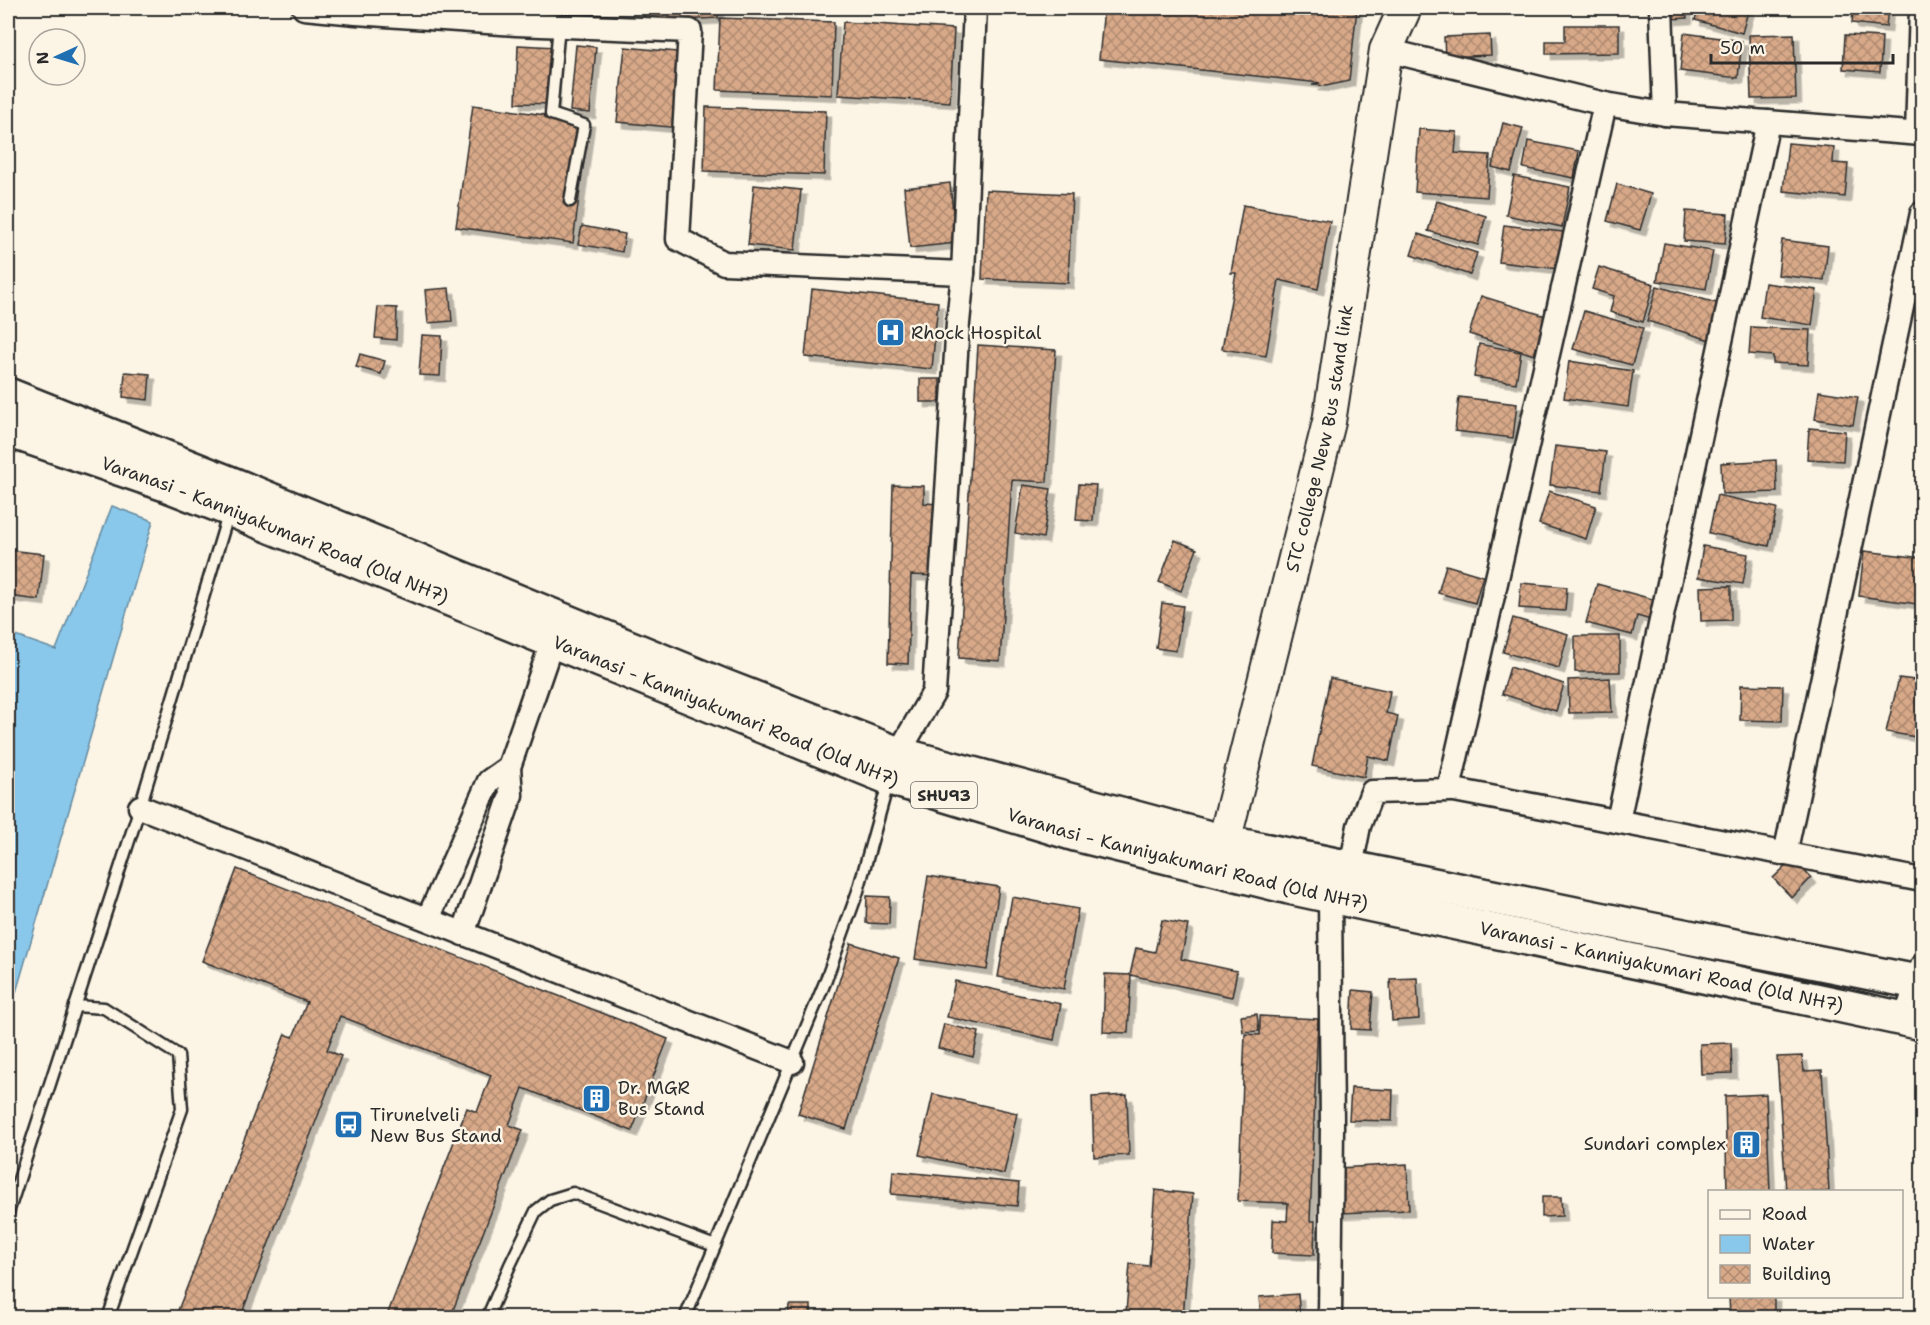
<svg xmlns="http://www.w3.org/2000/svg" width="1930" height="1325" font-family="'Shantell Sans',sans-serif">
	<style>
		.water { fill: #8ac8eb; stroke: #64899e; stroke-width: 1.5 }
		.building { fill: url(#building-cross-hatch); stroke: #2b2b2b; stroke-width: 1.5; filter: url(#shadow) }
		.lines { fill: none; stroke-linecap: round; stroke-linejoin: round }
		.lane-casing { stroke: #2b2b2b; stroke-width: 15 }
		.street-casing { stroke: #2b2b2b; stroke-width: 27 }
		.secondary-casing { stroke: #2b2b2b; stroke-width: 36 }
		.primary-casing { stroke: #2b2b2b; stroke-width: 38 }
		.lane { stroke: #fcf5e5; stroke-width: 10 }
		.street { stroke: #fcf5e5; stroke-width: 22 }
		.secondary { stroke: #fcf5e5; stroke-width: 32 }
		.primary { stroke: #fcf5e5; stroke-width: 33 }
		.labels { text-anchor: middle; stroke-width: 5; stroke-linejoin: round; paint-order: stroke }
		.shield { fill: #fcf5e5; stroke: #6a6863; stroke-width: 1.5 }
		.shield-label { font-size: 16px; font-weight: bold; fill: #2b2b2b }
		.poi-label { font-size: 18px; fill: #2b2b2b; stroke: #fcf5e5; text-anchor: start }
		.street-label { font-size: 18px; fill: #2b2b2b; stroke: #fcf5e5 }
	</style>
	<defs>
		<pattern id="building-cross-hatch" width="8" height="8" patternUnits="userSpaceOnUse" patternTransform="scale(1.5)"><rect width="8" height="8" fill="#d8a989"/><path d="M0 0l8 8M0 8l8-8" fill="none" stroke="#af8a70"/></pattern>
		<filter id="shadow"><feDropShadow dx="5.5" dy="5.5" stdDeviation="0" flood-color="#0004"/></filter>
	</defs>
	<rect width="100%" height="100%" fill="#fcf5e5"/>
	<filter id="ink" filterUnits="userSpaceOnUse"><feTurbulence type="fractalNoise" baseFrequency=".0167" numOctaves="2"/><feDisplacementMap in="SourceGraphic" scale="12" xChannelSelector="R" yChannelSelector="G"/><feConvolveMatrix kernelMatrix="1 2 1 2 8 2 1 2 1" color-interpolation-filters="sRGB"/></filter>
	<g filter="url(#ink)">
		<!-- water -->
		<polygon class="water" points="112,506 153,521 8,1020 8,633 56,650"/>
		<!-- building -->
		<g class="building">
			<polygon points="643,8 718,8 718,18 644,22"/>
			<polygon points="1104,8 1357,8 1349,81 1326,86 1312,85 1320,83 1099,59"/>
			<polygon points="1670,8 1686,8 1687,18 1671,19"/>
			<polygon points="1698,8 1749,8 1742,33 1695,20"/>
			<polygon points="1853,8 1888,8 1886,27 1852,23"/>
			<polygon points="720,18 834,22 832,95 717,90"/>
			<polygon points="843,22 954,29 950,102 838,95"/>
			<polygon points="1565,25 1619,25 1619,53 1546,54 1546,41 1565,41"/>
			<polygon points="1684,33 1742,41 1738,78 1680,71"/>
			<polygon points="1794,34 1796,98 1751,99 1749,35"/>
			<polygon points="1490,35 1491,55 1445,57 1444,37"/>
			<polygon points="1845,35 1882,37 1880,72 1843,69"/>
			<polygon points="518,45 556,47 554,104 516,103"/>
			<polygon points="576,45 596,47 590,113 570,111"/>
			<polygon points="625,47 687,53 680,128 617,122"/>
			<polygon points="473,105 589,121 573,243 456,227"/>
			<polygon points="706,107 826,111 824,175 704,171"/>
			<polygon points="1503,123 1523,128 1511,172 1492,167"/>
			<polygon points="1419,129 1457,132 1455,153 1490,155 1487,197 1415,192"/>
			<polygon points="1528,141 1579,151 1574,178 1523,168"/>
			<polygon points="1788,143 1834,147 1833,163 1848,164 1845,197 1783,191"/>
			<polygon points="1514,176 1570,187 1562,227 1506,215"/>
			<polygon points="950,183 956,243 910,248 904,188"/>
			<polygon points="1617,184 1651,194 1640,230 1607,221"/>
			<polygon points="754,185 801,190 795,250 748,245"/>
			<polygon points="986,190 1072,194 1068,283 982,279"/>
			<polygon points="1437,201 1486,216 1478,245 1428,231"/>
			<polygon points="1243,205 1330,221 1318,289 1279,280 1266,356 1222,349 1236,273 1231,273"/>
			<polygon points="1686,211 1728,214 1725,244 1684,241"/>
			<polygon points="1504,225 1563,232 1559,269 1499,262"/>
			<polygon points="582,226 625,234 622,252 578,244"/>
			<polygon points="1418,234 1477,253 1470,275 1411,255"/>
			<polygon points="1782,240 1828,246 1824,280 1778,275"/>
			<polygon points="1664,243 1713,251 1706,289 1657,281"/>
			<polygon points="1599,267 1654,284 1643,322 1610,312 1614,296 1592,289"/>
			<polygon points="1765,283 1817,290 1812,325 1760,317"/>
			<polygon points="1657,286 1720,304 1710,340 1647,321"/>
			<polygon points="449,288 452,321 428,323 425,290"/>
			<polygon points="812,289 938,302 932,369 805,357"/>
			<polygon points="1481,296 1546,316 1534,355 1469,334"/>
			<polygon points="1918,299 1922,299 1922,339 1916,339"/>
			<polygon points="378,307 397,308 396,340 375,338"/>
			<polygon points="1584,311 1643,328 1632,365 1573,349"/>
			<polygon points="1751,327 1810,330 1808,365 1773,363 1773,356 1749,354"/>
			<polygon points="422,335 442,336 440,376 419,375"/>
			<polygon points="1479,344 1521,352 1516,383 1474,377"/>
			<polygon points="978,345 1056,350 1047,482 1012,480 1000,661 959,658"/>
			<polygon points="360,354 385,361 381,374 356,367"/>
			<polygon points="1569,361 1633,371 1628,407 1564,398"/>
			<polygon points="125,372 150,374 148,400 123,397"/>
			<rect x="920" y="379" width="20" height="23"/>
			<polygon points="1819,391 1858,397 1853,425 1815,419"/>
			<polygon points="1459,397 1517,404 1513,438 1455,431"/>
			<polygon points="1809,428 1845,431 1843,461 1807,459"/>
			<polygon points="1555,446 1606,452 1601,491 1550,485"/>
			<polygon points="1776,460 1777,492 1722,494 1721,463"/>
			<polygon points="1079,484 1096,485 1093,521 1076,520"/>
			<polygon points="893,485 924,486 924,503 939,504 936,576 911,575 908,664 888,663"/>
			<polygon points="1023,485 1051,489 1043,538 1015,533"/>
			<polygon points="1549,491 1596,506 1586,539 1539,524"/>
			<polygon points="1717,495 1777,508 1769,546 1709,533"/>
			<polygon points="1175,540 1197,549 1181,591 1159,582"/>
			<polygon points="1703,546 1748,554 1743,584 1698,577"/>
			<polygon points="8,550 44,554 39,600 8,596"/>
			<polygon points="1864,551 1922,558 1917,604 1859,596"/>
			<polygon points="1446,565 1483,576 1475,603 1438,593"/>
			<polygon points="1521,583 1567,587 1565,611 1519,608"/>
			<polygon points="1597,584 1656,600 1651,620 1637,616 1632,635 1586,623"/>
			<polygon points="1731,586 1731,620 1701,621 1700,587"/>
			<polygon points="1162,603 1183,606 1176,651 1156,648"/>
			<polygon points="1513,618 1568,634 1559,668 1503,652"/>
			<rect x="1575" y="636" width="45" height="36"/>
			<polygon points="1510,667 1564,684 1556,711 1502,694"/>
			<polygon points="1330,678 1390,691 1386,713 1398,716 1389,761 1368,756 1364,777 1312,766"/>
			<polygon points="1610,678 1612,712 1569,713 1568,680"/>
			<polygon points="1899,678 1922,681 1922,738 1886,732"/>
			<polygon points="1741,685 1783,686 1782,721 1740,720"/>
			<polygon points="1793,859 1811,878 1792,898 1773,878"/>
			<polygon points="237,869 668,1039 632,1131 523,1088 509,1125 523,1130 450,1318 386,1318 467,1108 477,1112 491,1075 340,1016 327,1050 341,1056 240,1318 175,1318 285,1034 293,1037 307,1002 202,961"/>
			<polygon points="928,876 999,887 987,970 915,959"/>
			<polygon points="867,896 890,897 889,924 866,923"/>
			<polygon points="1012,897 1078,909 1064,989 998,977"/>
			<polygon points="1162,920 1188,925 1181,959 1237,971 1232,997 1130,975 1136,948 1155,952"/>
			<polygon points="851,943 899,958 846,1129 798,1114"/>
			<polygon points="1105,974 1131,975 1128,1033 1103,1032"/>
			<polygon points="1417,978 1419,1019 1392,1021 1390,979"/>
			<polygon points="955,981 1061,1004 1054,1040 947,1017"/>
			<polygon points="1353,990 1373,992 1370,1030 1351,1029"/>
			<polygon points="1257,1014 1259,1031 1243,1032 1241,1016"/>
			<polygon points="1260,1016 1318,1019 1310,1221 1315,1221 1314,1255 1272,1253 1273,1220 1287,1221 1288,1203 1238,1201 1245,1034 1260,1035"/>
			<polygon points="944,1024 979,1032 973,1057 938,1048"/>
			<polygon points="1731,1043 1732,1073 1701,1074 1700,1044"/>
			<polygon points="1802,1056 1804,1071 1822,1070 1829,1192 1786,1192 1777,1057"/>
			<polygon points="1351,1088 1393,1090 1392,1121 1349,1120"/>
			<polygon points="933,1094 1017,1113 1004,1174 919,1155"/>
			<polygon points="1766,1094 1770,1192 1727,1192 1725,1096"/>
			<polygon points="1127,1095 1129,1155 1094,1157 1092,1097"/>
			<polygon points="1407,1164 1409,1210 1340,1213 1338,1168"/>
			<polygon points="893,1171 1019,1183 1017,1206 891,1194"/>
			<polygon points="1155,1190 1193,1194 1183,1318 1106,1318 1106,1310 1126,1312 1130,1264 1149,1266"/>
			<polygon points="1542,1197 1561,1197 1562,1216 1542,1217"/>
			<polygon points="1298,1294 1300,1318 1261,1318 1259,1297"/>
			<polygon points="1729,1296 1774,1296 1774,1318 1730,1318"/>
			<polygon points="789,1305 811,1305 811,1318 788,1318"/>
			<polygon points="985,1311 1007,1318 983,1318"/>
		</g>
		<g class="lines">
			<defs>
				<g id="lane">
					<polyline points="559,25 551,114 584,125 570,201"/>
					<polyline points="75,1006 104,1008 178,1055 182,1109 108,1318"/>
					<polyline points="8,1213 140,807 229,512"/>
					<polyline points="487,1318 510,1265 536,1211 550,1200 573,1193 715,1246"/>
					<polyline points="685,1318 826,980 858,891 889,780"/>
				</g>
				<g id="street">
					<polyline points="304,8 356,13 516,24 690,31 678,239 724,263 963,273"/>
					<polyline points="1661,8 1665,114"/>
					<polyline points="1386,50 1605,104 1665,114 1922,134"/>
					<polyline points="1605,104 1449,789 1922,880"/>
					<polyline points="1917,133 1921,8"/>
					<polyline points="894,765 898,754 934,692 958,323 963,273 975,8"/>
					<polyline points="140,807 792,1062"/>
					<polyline points="1618,821 1768,122"/>
					<polyline points="1785,854 1922,213"/>
					<polyline points="1351,867 1359,826 1372,792 1450,790"/>
					<polyline points="428,919 489,781 509,767"/>
					<polyline points="463,934 511,795 509,767 552,642"/>
					<polyline points="1905,1020 1922,966"/>
					<polyline points="1330,1318 1332,1126 1330,896"/>
				</g>
				<g id="secondary">
					<path id="s1" d="M1217,866L1224,842L1329,422L1386,50L1405,8"/>
				</g>
				<g id="primary">
					<polyline points="8,395 239,487 723,686 898,754 1224,842 1653,930 1922,983"/>
					<path id="s2" d="M8,430L165,484L229,509L890,778L982,806L1075,834L1289,887L1922,1023"/>
				</g>
			</defs>
			<!-- lane casing -->
			<use href="#lane" class="lane-casing"/>
			<!-- street casing -->
			<use href="#street" class="street-casing"/>
			<!-- secondary casing -->
			<use href="#secondary" class="secondary-casing"/>
			<!-- primary casing -->
			<use href="#primary" class="primary-casing"/>
			<!-- lane -->
			<use href="#lane" class="lane"/>
			<!-- street -->
			<use href="#street" class="street"/>
			<!-- secondary -->
			<use href="#secondary" class="secondary"/>
			<!-- primary -->
			<use href="#primary" class="primary"/>
		</g>
	</g>
	<!-- icons -->
	<defs>
		<symbol id="hospital-square" viewBox="-11 -11 22 22"><rect x="-9" y="-9" width="18" height="18" rx="4" fill="#1f6fb2" stroke="#fcf5e5"/><path d="M-5-5h3v3.5h4V-5h3V5h-3V1.5h-4V5h-3Z" fill="#fff"/></symbol>
		<symbol id="building-square" viewBox="-11 -11 22 22"><rect x="-9" y="-9" width="18" height="18" rx="4" fill="#1f6fb2" stroke="#fcf5e5"/><path d="M-4-6H4V6H1V3H-1V6H-4ZM-2.5-4.3h1.7v1.8h-1.7ZM.8-4.3h1.7v1.8H.8ZM-2.5-1h1.7V.8h-1.7ZM.8-1h1.7V.8H.8Z" fill="#fff"/></symbol>
		<symbol id="bus-square" viewBox="-11 -11 22 22"><rect x="-9" y="-9" width="18" height="18" rx="4" fill="#1f6fb2" stroke="#fcf5e5"/><path d="M-5-6H5V4H4V6H2V4H-2V6H-4V4H-5ZM-3.5-4V0h7V-4ZM-3.5 1.2v1.5H-2V1.2ZM2 1.2v1.5H3.5V1.2Z" fill="#fff"/></symbol>
	</defs>
	<g fill-rule="evenodd">
		<use href="#hospital-square" x="874" y="316" width="33" height="33"/>
		<use href="#building-square" x="580" y="1082" width="33" height="33"/>
		<use href="#bus-square" x="332" y="1108" width="33" height="33"/>
		<use href="#building-square" x="1730" y="1128" width="33" height="33"/>
	</g>
	<g class="labels">
		<!-- shield labels -->
		<rect class="shield" x="911" y="782" width="66" height="26" rx="4.5"/>
		<g class="shield-label">
			<text x="944" y="801">SHU93</text>
		</g>
		<!-- poi labels -->
		<g class="poi-label">
			<text x="911" y="339">Rhock Hospital</text>
			<text x="618" y="1094">Dr. MGR<tspan x="618" dy="21">Bus Stand</tspan></text>
			<text x="370" y="1121">Tirunelveli<tspan x="370" dy="21">New Bus Stand</tspan></text>
			<text x="1726" y="1150" text-anchor="end">Sundari complex</text>
		</g>
		<!-- street labels -->
		<g class="street-label">
			<text dy="6" stroke="none"><textPath href="#s1" startOffset="440">STC college New Bus stand link</textPath></text>
			<text dy="6" stroke="none"><textPath href="#s2" startOffset="285">Varanasi - Kanniyakumari Road (Old NH7)</textPath></text>
			<text dy="6" stroke="none"><textPath href="#s2" startOffset="771">Varanasi - Kanniyakumari Road (Old NH7)</textPath></text>
			<text dy="6" stroke="none"><textPath href="#s2" startOffset="1257">Varanasi - Kanniyakumari Road (Old NH7)</textPath></text>
			<text dy="6" stroke="none"><textPath href="#s2" startOffset="1743">Varanasi - Kanniyakumari Road (Old NH7)</textPath></text>
		</g>
	</g>
	<!-- margin -->
	<rect width="1930" height="1325" fill="none" stroke="#fcf5e5" stroke-width="30"/>
	<rect x="15" y="15" width="1900" height="1295" fill="none" stroke="#2b2b2b" stroke-width="2" filter="url(#ink)"/>
	<!-- legend -->
	<rect x="1708" y="1190" width="195" height="108" fill="#fcf5e5" stroke="#a8a49b" stroke-width="1.5"/>
	<rect x="1720" y="1210" width="30" height="9" fill="#fcf5e5" stroke="#a8a49b" stroke-width="1.5"/>
	<text x="1762" y="1220" font-size="18" fill="#2b2b2b">Road</text>
	<rect x="1720" y="1235" width="30" height="18" fill="#8ac8eb" stroke="#a8a49b" stroke-width="1.5"/>
	<text x="1762" y="1250" font-size="18" fill="#2b2b2b">Water</text>
	<rect x="1720" y="1265" width="30" height="18" fill="url(#building-cross-hatch)" stroke="#a8a49b" stroke-width="1.5"/>
	<text x="1762" y="1280" font-size="18" fill="#2b2b2b">Building</text>
	<!-- north arrow -->
	<g transform="translate(57 57) rotate(266)"><circle r="28" fill="#fcf5e5" stroke="#a8a49b" stroke-width="1.5"/>
	<path d="M0-4.5L10 22L0 15L-10 22Z" fill="#1f6fb2"/>
	<text y="-9" font-size="16" font-weight="bold" text-anchor="middle" fill="#2b2b2b">N</text>
	</g>
	<!-- scale -->
	<path d="M1711 54v9h182v-9" fill="none" stroke="#2b2b2b" stroke-width="3"/>
	<text x="1720" y="54" font-size="18" fill="#2b2b2b" stroke="#fcf5e5" stroke-width="4.5" paint-order="stroke">50 m</text>
</svg>
